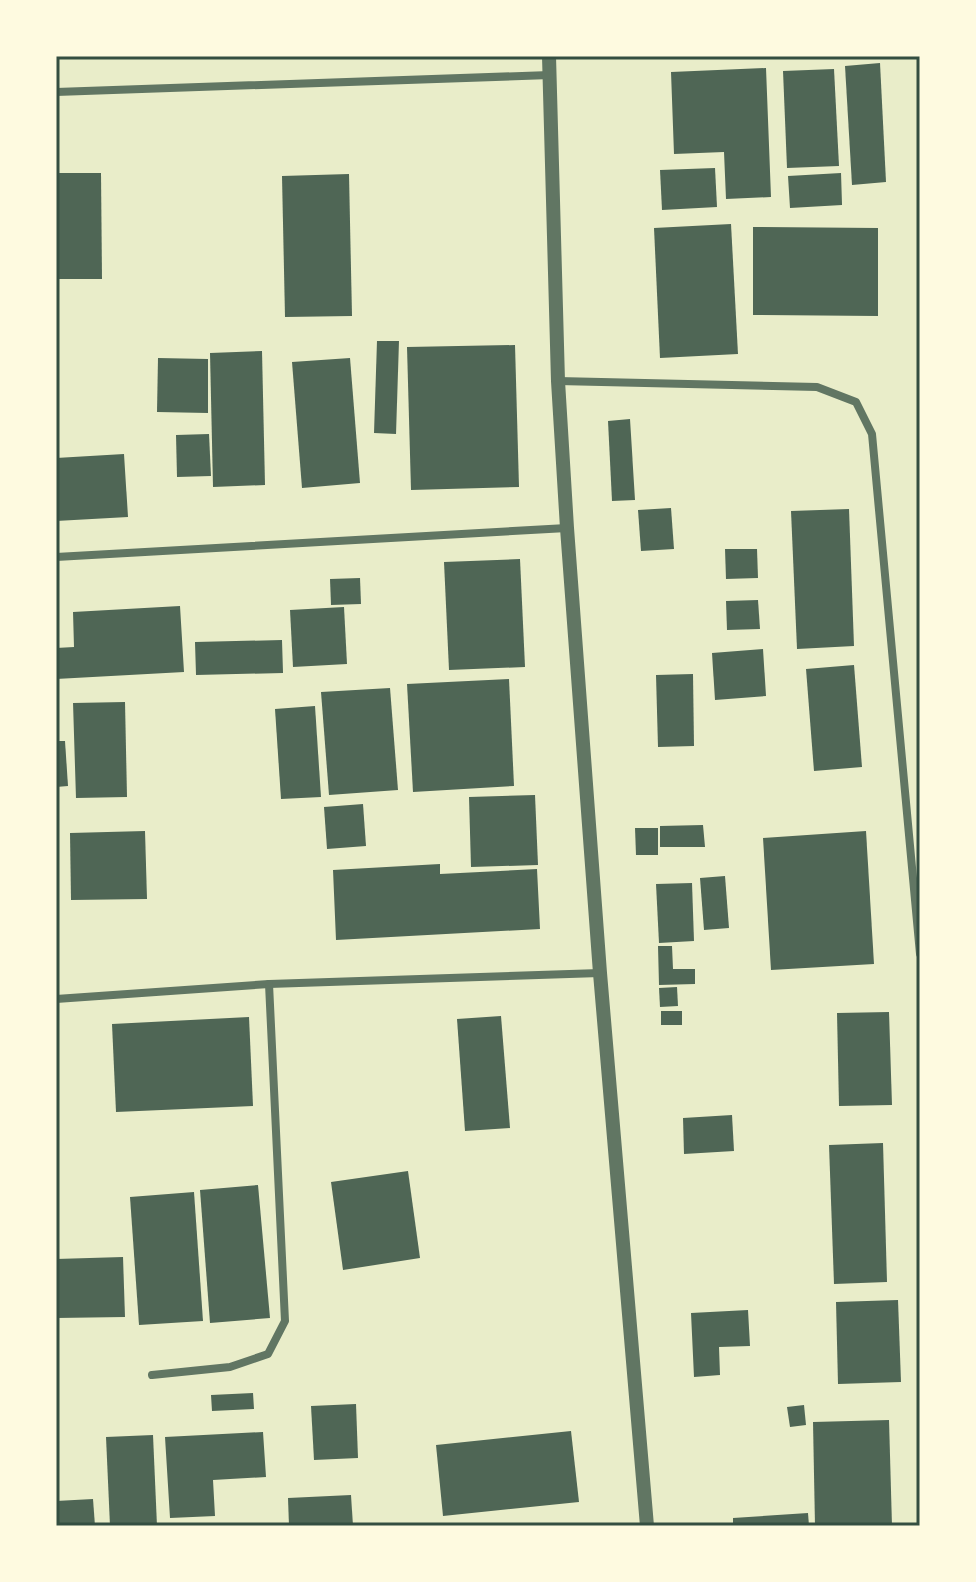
<svg xmlns="http://www.w3.org/2000/svg" width="976" height="1582" font-family="'PT Sans',sans-serif">
	<style>
		.building { fill: #4f6655 }
		.lines { fill: none; stroke-linecap: round; stroke-linejoin: round }
		.minor { stroke: #617663; stroke-width: 8 }
		.tertiary { stroke: #617663; stroke-width: 14 }
		.neatline { fill: none; stroke: #344e41; stroke-width: 3 }
	</style>
	<rect width="100%" height="100%" fill="#e9edc9"/>
	<!-- building -->
	<g class="building">
		<polygon points="880,63 886,182 852,185 845,66"/>
		<polygon points="766,68 771,197 726,199 724,152 674,154 671,72"/>
		<polygon points="834,69 839,166 787,168 783,71"/>
		<polygon points="715,168 717,207 662,210 660,170"/>
		<polygon points="56,173 101,173 102,279 56,279"/>
		<polygon points="841,173 842,205 790,208 788,176"/>
		<polygon points="349,174 352,316 285,317 282,176"/>
		<polygon points="731,224 738,354 660,358 654,228"/>
		<polygon points="753,227 878,228 878,316 753,315"/>
		<polygon points="377,341 399,341 396,434 374,433"/>
		<polygon points="515,345 519,487 411,490 407,347"/>
		<polygon points="262,351 265,485 213,487 210,353"/>
		<polygon points="158,358 208,359 208,413 157,412"/>
		<polygon points="350,358 360,483 302,488 292,362"/>
		<polygon points="630,419 635,500 612,501 608,421"/>
		<polygon points="209,434 211,476 177,477 176,435"/>
		<polygon points="124,454 128,517 56,521 56,458"/>
		<polygon points="671,508 674,549 641,551 638,510"/>
		<polygon points="849,509 854,646 797,649 791,511"/>
		<polygon points="725,549 757,549 758,578 726,579"/>
		<polygon points="520,559 525,667 449,670 444,562"/>
		<polygon points="360,578 361,604 331,605 330,579"/>
		<polygon points="758,600 760,629 727,630 726,601"/>
		<polygon points="180,606 184,672 56,679 56,648 74,647 73,612"/>
		<polygon points="344,607 347,664 293,667 290,610"/>
		<polygon points="282,640 283,673 196,675 195,642"/>
		<polygon points="763,649 766,696 715,700 712,653"/>
		<polygon points="854,665 862,767 814,771 806,669"/>
		<polygon points="693,674 694,746 658,747 656,675"/>
		<polygon points="509,679 514,786 413,792 407,684"/>
		<polygon points="390,688 398,790 329,795 321,692"/>
		<polygon points="125,702 127,797 76,798 73,703"/>
		<polygon points="315,706 321,797 281,799 275,709"/>
		<polygon points="56,741 65,741 68,786 56,787"/>
		<polygon points="535,795 538,865 471,867 469,797"/>
		<polygon points="363,804 366,846 327,849 324,807"/>
		<polygon points="703,825 705,847 660,847 660,826"/>
		<polygon points="635,828 658,828 658,855 636,855"/>
		<polygon points="145,831 147,899 71,900 70,833"/>
		<polygon points="866,831 874,964 771,970 763,838"/>
		<polygon points="440,864 440,874 537,869 540,929 336,940 333,870"/>
		<polygon points="725,876 729,928 704,930 700,878"/>
		<polygon points="692,883 694,941 659,943 656,884"/>
		<polygon points="658,946 672,946 673,969 695,969 695,984 659,985"/>
		<polygon points="677,987 678,1006 660,1007 659,988"/>
		<rect x="661" y="1011" width="21" height="14"/>
		<polygon points="889,1012 892,1105 839,1106 837,1013"/>
		<polygon points="501,1016 510,1128 465,1131 457,1019"/>
		<polygon points="249,1017 253,1106 116,1112 112,1024"/>
		<polygon points="732,1115 734,1151 684,1154 683,1118"/>
		<polygon points="883,1143 887,1282 834,1284 829,1145"/>
		<polygon points="408,1171 420,1258 343,1270 331,1182"/>
		<polygon points="258,1185 270,1318 210,1323 200,1190"/>
		<polygon points="194,1192 203,1321 139,1325 130,1197"/>
		<polygon points="123,1257 125,1317 56,1318 56,1259"/>
		<polygon points="898,1300 901,1382 838,1384 836,1302"/>
		<polygon points="748,1310 750,1346 719,1347 720,1375 694,1377 691,1313"/>
		<polygon points="253,1393 254,1409 212,1411 211,1395"/>
		<polygon points="356,1404 358,1458 314,1460 311,1406"/>
		<polygon points="804,1405 806,1425 790,1427 787,1407"/>
		<polygon points="889,1420 892,1526 815,1526 813,1422"/>
		<polygon points="571,1431 579,1502 443,1516 436,1445"/>
		<polygon points="263,1432 266,1477 213,1480 215,1516 170,1518 165,1437"/>
		<polygon points="153,1435 157,1526 110,1526 106,1437"/>
		<polygon points="351,1495 353,1526 289,1526 288,1498"/>
		<polygon points="93,1499 95,1526 56,1526 56,1501"/>
		<polygon points="808,1513 809,1526 733,1526 733,1518"/>
	</g>
	<g class="lines">
		<!-- minor -->
		<g class="minor">
			<polyline points="56,92 550,75"/>
			<polyline points="558,381 817,387 856,402 872,434 920,954"/>
			<polyline points="56,557 567,528"/>
			<polyline points="56,999 269,984 600,973"/>
			<polyline points="152,1375 230,1367 268,1354 285,1321 269,984"/>
		</g>
		<!-- tertiary -->
		<polyline class="tertiary" points="549,56 558,381 567,528 600,973 647,1526"/>
	</g>
	<!-- border -->
	<rect width="976" height="1582" fill="none" stroke="#fefae0" stroke-width="116"/>
	<rect x="58" y="58" width="860" height="1466" class="neatline"/>
</svg>
